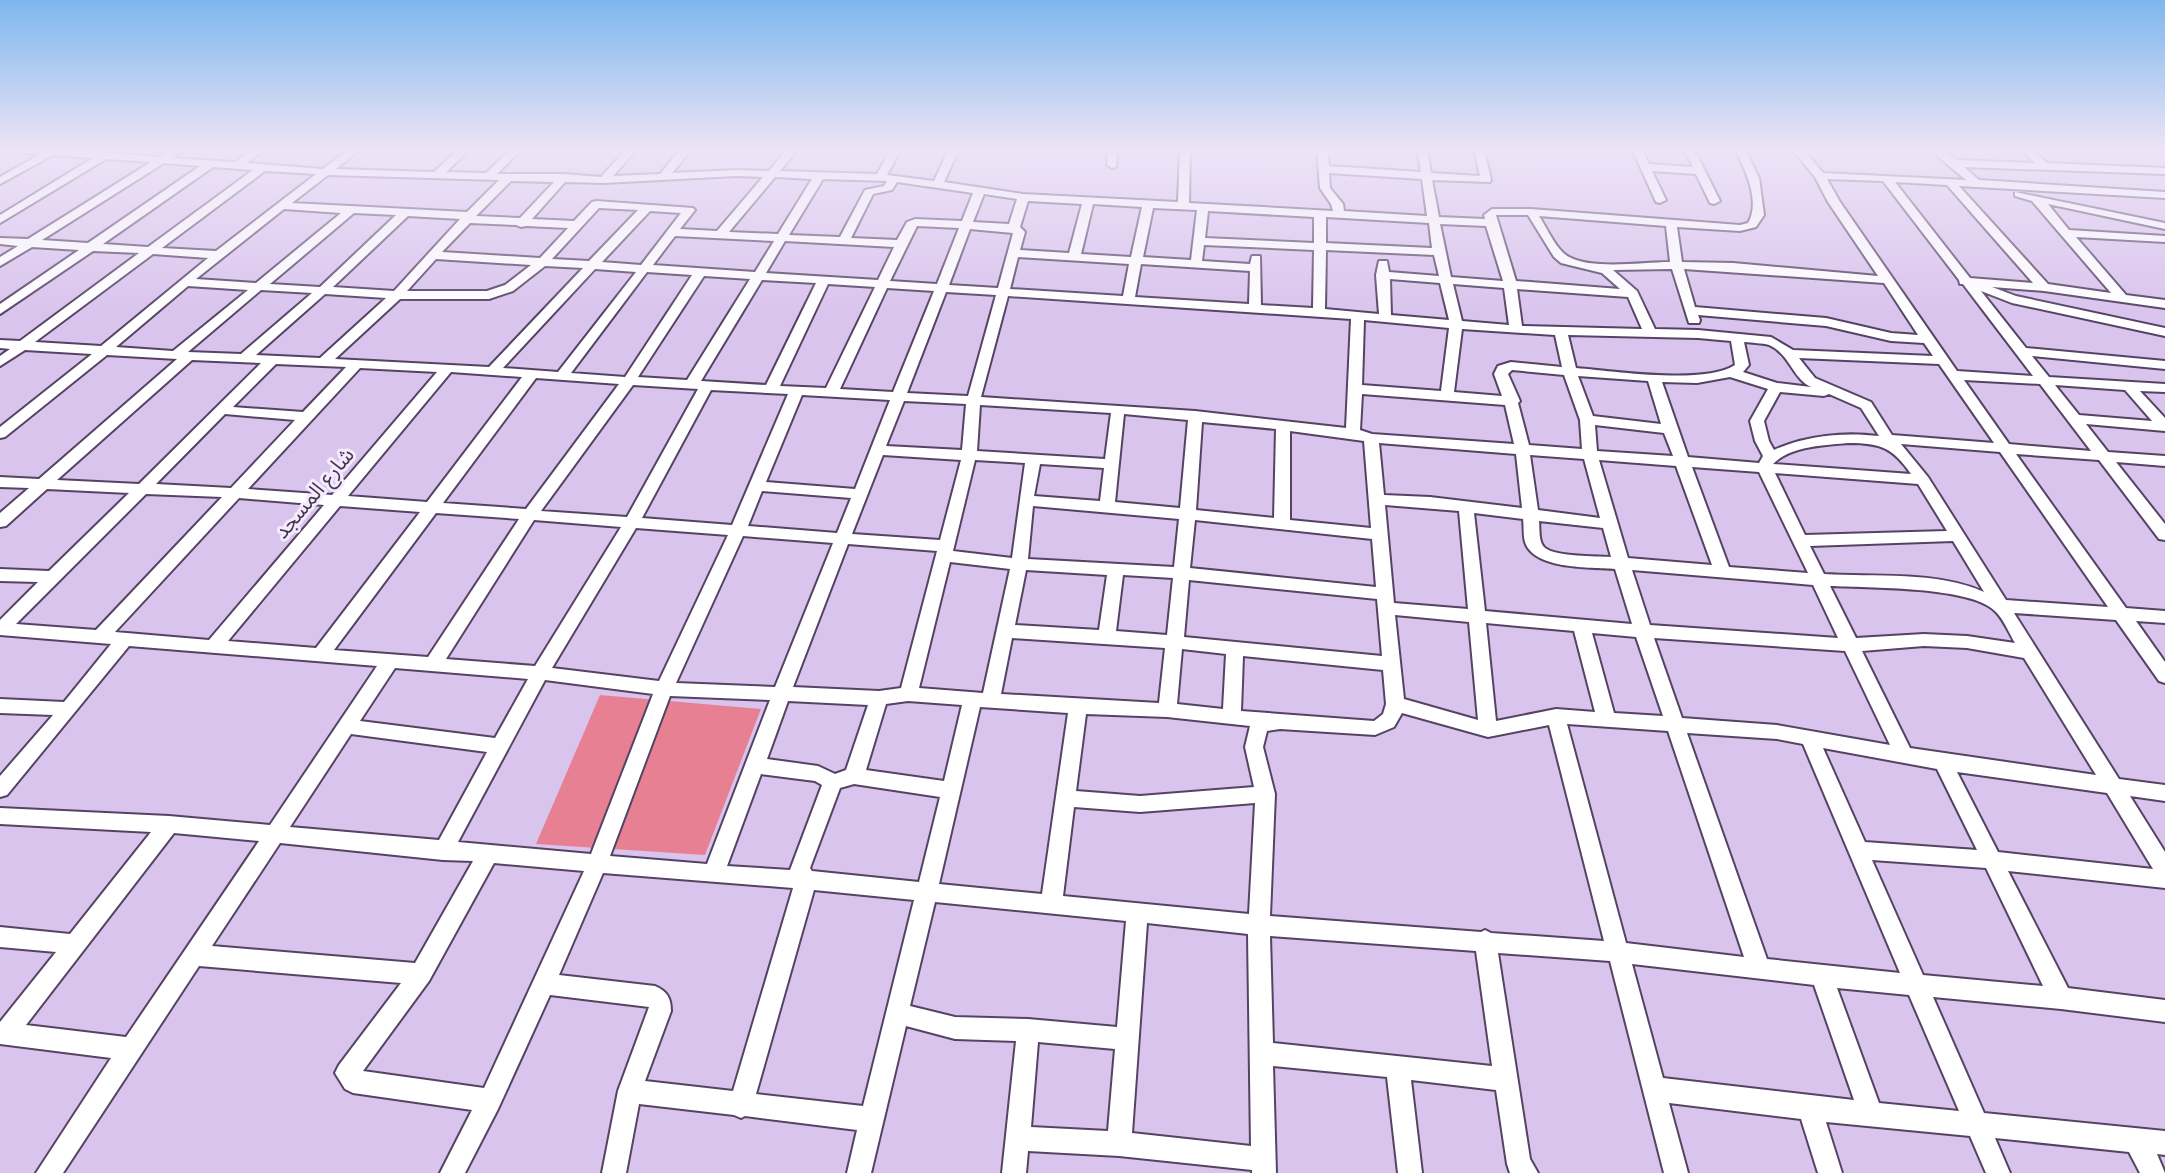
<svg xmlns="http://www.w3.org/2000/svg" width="2165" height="1173" font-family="'Fira Sans Condensed','Noto Sans Arabic',sans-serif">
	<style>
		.green { fill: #e88094 }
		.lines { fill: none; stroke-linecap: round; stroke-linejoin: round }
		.minor-casing { stroke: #554364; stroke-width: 4 }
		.minor { fill: #fff; fill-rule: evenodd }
		.labels { text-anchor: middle; stroke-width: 6; stroke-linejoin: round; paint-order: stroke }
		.street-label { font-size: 21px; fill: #413848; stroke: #f5eaff }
	</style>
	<rect width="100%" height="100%" fill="#d9c4ed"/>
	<!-- green -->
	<polygon class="green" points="600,695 761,709 705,855 536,844"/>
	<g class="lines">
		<defs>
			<g id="minor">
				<path d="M9,149H56L160,157L172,149H184L173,158L235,162L253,149H265L247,163L323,169L349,149H360L336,169L434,172L459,149H470L446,172L486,173L511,149H522L497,174H564L601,177L626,149H637L613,176L660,174L681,149H692L672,173L736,170L769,171L787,149H798L780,171L877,174L891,149H901L887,175L934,181L949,149H959L944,182L1023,194L1178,202L1180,149H1190L1189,203L1333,211L1331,204L1320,188L1317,149H1327L1329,166L1421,172L1417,149H1427L1431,173L1480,176L1474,149H1484L1491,180L1490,182L1432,180L1439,217L1485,219L1484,215L1492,209H1531L1740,225L1748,223C1761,201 1745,169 1735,149H1745L1759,178L1764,215L1756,227L1740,231L1677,227L1682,262L1733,263L1878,276L1828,202L1815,177L1792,149H1803L1823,173L1966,180L1929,149H1941L1957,160L2035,163L2021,149H2032L2047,163L2165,168V174L1964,167L1979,180L2165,192V198L1959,186L2048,284L2111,293L2032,201L2015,196V192L2165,223V229L2048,204L2069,230L2165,236V242L2076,237L2126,295L2165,300V308L2044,291L1992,287L2016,296L2165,328V336L2012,303L1981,291L2026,348L2165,361V369L2032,356L2049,377L2165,384V392L2140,391L2165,418V431L2086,424L2108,452L2165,456V466L2116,462L2165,524V540L2159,539L2099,460L2016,454L2126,608L2165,611V623L2136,621L2165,662V683L2159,681L2116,620L2014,613L2119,779L2165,785V801L2130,796L2165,852V888L2008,871L2068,988L2165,1000V1022L2061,1009L1933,997L1984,1113L2165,1131V1155L2157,1154L2165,1173H2140L2129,1152L1995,1138L2010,1173H1986L1970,1136L1826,1122L1842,1173H1818L1801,1119L1669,1103L1688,1173H1664L1610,961L1498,953L1530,1159L1538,1173H1510L1507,1164L1496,1090L1411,1080L1422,1173H1398L1387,1077L1273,1066L1276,1173H1252V1170L1119,1156L1028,1151L1026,1173H1002L1016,1041L955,1039L906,1026L871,1173H847L857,1130L745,1116L741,1118L734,1115L639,1104L626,1173H602L618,1091L649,1007L550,995L498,1109L465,1173H440L472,1110L353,1093L345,1089L335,1073L339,1065L401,983L199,966L63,1173H36L111,1058L0,1044V1022L56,952L0,947V927L70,934L151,832L0,824V808L169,816L270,825L377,666L129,646L7,795L0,797V776L53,715L0,713V699L64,702L111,644L0,635V620L38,582L0,581V569L49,571L129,493L47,489L6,526L0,527V513L29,488L0,487V477L39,479L177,359L107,355L5,437L0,438V427L92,354L25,350L0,366V356L10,349L0,348V340L20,341L139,253L93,251L0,314V304L79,250L32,247L0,266V257L18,246L0,244V238L28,239L151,162L106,159L0,223V215L93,158L53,155L0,184V177L40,154L14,152ZM164,163L200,166L88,243L42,240ZM213,167L253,170L148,247L103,244ZM265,171L316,174L216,251L162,248ZM1329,173L1422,179L1427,216L1344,211L1343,204L1330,188ZM328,175L499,180L467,212L292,203ZM736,176L763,177L717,231L680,229L695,210L693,208L596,201L592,202L574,221L532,219L565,182L604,183ZM775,177L812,179L778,234L729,232ZM823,179L887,181L884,186L865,190L840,237L789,235ZM1827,179L1883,181L1959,280L1960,284H1963L2033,376L1957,371L1840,202ZM511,181L554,182L520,218L476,216ZM897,182L973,193L962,221L915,219L907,222L897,240L851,238L873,194L892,190ZM1895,182L1947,185L2033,283L1970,278ZM984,194L1017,199L1009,224L973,222ZM1028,201L1082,204L1069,253L1020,250L1025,232L1020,227ZM1093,204L1142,207L1131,257L1081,254ZM599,208L638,210L589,261L552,259ZM1153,208L1197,210L1191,260L1143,257ZM284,209L341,213L256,283L196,279ZM650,211L681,213L641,265L602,262ZM1208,211L1314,217V243L1205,238ZM354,213L396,215L320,287L270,284ZM1496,215H1528L1554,257L1561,263L1602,273L1620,289L1516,281ZM408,216L460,219L394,291L333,287ZM1539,216L1666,226L1670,262C1643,262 1593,270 1569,257C1556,250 1547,228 1539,216ZM1326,217L1429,223L1432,248L1326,243ZM470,223L516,225L521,227L526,226L568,228L540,258L442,252ZM1440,224L1486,226L1503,281L1451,277ZM917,226L959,228L937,284L890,281ZM970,229L1013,233L998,288L949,285ZM675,236L774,241L755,272L653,265ZM785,241L894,247L878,280L766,273ZM1204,245L1314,250L1313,308L1261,305L1260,256H1252L1250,264L1202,261ZM1326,250L1434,255L1439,276L1389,272L1387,261H1379L1376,275L1379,314L1325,309ZM153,254L208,258L101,346L35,342ZM1018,257L1129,264L1123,296L1010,289ZM436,259L531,265L505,285L487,291H407ZM1141,264L1250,271L1249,304L1135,297ZM545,266L583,268L489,367L335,359L400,299H489L513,291ZM595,269L636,272L558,372L503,368ZM1672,269L1689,323H1699L1700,320L1698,315L1826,326L1891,341L1924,343L1933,356L1793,350L1771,337L1698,330L1655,329L1637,291L1613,270ZM1684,269L1884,283L1918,335L1891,333L1826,318L1695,307ZM647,272L692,275L625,377L571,373ZM704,276L750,279L687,380L638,377ZM1390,279L1440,283L1449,320L1391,315ZM762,280L816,283L766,385L701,381ZM828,284L875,287L826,388L780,386ZM1453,284L1504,288L1509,325L1462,321ZM188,286L248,290L173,351L116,347ZM887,288L934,291L893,392L840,389ZM1517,289L1628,297L1642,329L1522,326ZM261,290L312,293L241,354L188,352ZM946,292L996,295L968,396L907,393ZM325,294L386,298L320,358L256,355ZM1008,296L1351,319L1346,428L1195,411L981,397ZM1364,320L1449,328L1441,391L1362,385ZM1462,329L1555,335L1562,367L1511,362L1498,366L1494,374L1502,396L1454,392ZM1568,335L1698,338L1731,341L1735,365C1705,385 1613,371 1576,368ZM1744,342C1752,343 1762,343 1769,345C1789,353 1793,379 1811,387L1777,383L1743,372L1749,365ZM1799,358L1939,364L1994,443L1892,435L1871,402L1815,378ZM192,360L261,363L139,484L57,480ZM276,364L346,367L303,412L233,407ZM360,368L437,372L332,495L248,489ZM1512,370L1564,375L1580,420L1582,449L1529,445L1518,403L1520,401L1508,374ZM451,372L522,377L427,502L348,496ZM1578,376L1648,381L1661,424L1593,416ZM1730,377L1768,389L1750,421L1755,441L1763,456L1759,463L1688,457L1662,382L1697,383ZM536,378L619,384L526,509L443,503ZM1964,380L2040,384L2091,451L2009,444ZM633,385L698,389L627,517L541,511ZM2055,385L2125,390L2152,421L2079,415ZM711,390L788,394L732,525L642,518ZM1780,392L1824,396L1829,394L1861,408L1879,436C1845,432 1806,435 1774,450L1769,441L1764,421ZM1362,394L1505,405L1514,444L1372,434L1360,430ZM802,395L890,400L855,489L766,482ZM904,401L966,404L962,450L886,446ZM980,405L1111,413L1105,459L977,451ZM225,414L295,420L231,488L156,484ZM1124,414L1188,420L1180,508L1115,502ZM1202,422L1276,429L1274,518L1196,510ZM1595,425L1664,433L1673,456L1597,451ZM1290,431L1364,441L1371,528L1290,520ZM1379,443L1516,454L1522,508L1430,497L1384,495ZM1849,443C1881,443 1893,448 1911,474L1773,464C1790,446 1826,445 1849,443ZM1901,444L2000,452L2108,607L2006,600L1928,477ZM883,455L961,460L940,540L852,534ZM1530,455L1584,459L1600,518L1538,510ZM975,460L1025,463L1012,558L953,551ZM1599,460L1676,466L1712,565L1628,558ZM1040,464L1104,468L1100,501L1034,496ZM1692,467L1759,472L1808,573L1729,567ZM1775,473L1918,484L1947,531L1805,535ZM762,491L851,498L837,533L748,526ZM146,494L222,497L96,630L16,624ZM239,498L324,505L209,640L115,632ZM1385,505L1459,511L1468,609L1394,603ZM340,506L420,512L316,648L228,641ZM1033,506L1179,519L1174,567L1028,559ZM436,513L519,519L428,657L334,650ZM1474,513L1523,519C1524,526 1523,535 1525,542C1534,570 1591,567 1615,569L1632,624L1485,611ZM534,520L621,527L535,666L446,659ZM1195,520L1372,539L1376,587L1190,568ZM1539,521L1603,528L1611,557C1596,556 1557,557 1545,548C1538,542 1540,529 1539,521ZM636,528L728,535L659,681L552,668ZM743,536L833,543L775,687L676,683ZM1953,541L1984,592C1938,571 1874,577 1824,574L1810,546ZM848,544L937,551L901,688L879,691L793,687ZM950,562L1010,569L983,693L919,688ZM1026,570L1107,575L1099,630L1015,625ZM1632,570L1813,585L1838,638L1650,625ZM1123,575L1173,578L1167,635L1116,631ZM1189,580L1377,599L1382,656L1184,637ZM1830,586C1866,588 1973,586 1996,612C2004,620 2009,633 2015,643L1967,636L1924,634L1856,638ZM1395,615L1469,622L1478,720L1404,699ZM1486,623L1574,631L1595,712L1556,709L1496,721ZM1592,633L1636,637L1663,716L1614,713ZM1012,638L1165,648L1159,703L1001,694ZM1654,638L1845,651L1890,745L1777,725L1682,718ZM1924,646L1967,648L2024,658L2096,775L1910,748L1862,651ZM1182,649L1226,654L1223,709L1177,704ZM1243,656L1383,670L1386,704L1383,714L1374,721L1241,711ZM395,668L528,679L495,738L360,721ZM545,680L653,694L591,854L458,842ZM670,696L770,700L707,864L610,856ZM788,701L868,705L846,770L835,774L818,766L767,759ZM908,701L962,705L944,781L866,770L886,704ZM980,707L1068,713L1042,894L939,884ZM1402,713L1488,737L1549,725L1604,941L1491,933L1485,930L1481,932L1270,916L1275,794L1263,747L1267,731L1280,729L1375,735L1394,727ZM1086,714L1167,717L1250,726L1245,747L1254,787L1140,796L1076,791ZM1567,724L1668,731L1744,957L1626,943ZM1687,733L1777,739L1803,744L1900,973L1767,959ZM351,734L487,752L439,840L290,827ZM1823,748L1937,769L1977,850L1865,842ZM1957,772L2107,793L2153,869L1998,852ZM761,774L815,781L822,785L790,870L727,866ZM854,784L940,797L919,882L812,871L810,868L840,788ZM1255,803L1249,914L1063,896L1074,807L1140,812ZM174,833L259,841L126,1037L26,1025ZM280,843L443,860L473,861L415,963L212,946ZM1872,860L1986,868L2043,986L1923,975ZM494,863L584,871L484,1088L363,1071L429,981ZM603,873L793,888L733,1091L645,1081L671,1011C671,998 667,991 655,986L559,975ZM814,890L914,900L863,1106L756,1094ZM935,902L1126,921L1117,1027L1028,1019L955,1017L910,1006ZM1147,923L1248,934L1251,1146L1132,1133ZM1270,936L1476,951L1492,1066L1273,1043ZM1632,964L1814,985L1854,1100L1663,1078ZM1837,988L1909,995L1959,1111L1879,1103ZM1038,1042L1115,1049L1108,1131L1031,1127Z"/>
				<polygon points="410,149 421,149 415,152"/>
				<polygon points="1108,149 1118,149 1116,167 1112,168 1107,165"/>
				<polygon points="1632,149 1642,149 1649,164 1693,167 1684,149 1694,149 1720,201 1714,204 1710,203 1696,174 1652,171 1666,200 1660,203 1656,202"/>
			</g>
		</defs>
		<!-- minor casing -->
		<use href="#minor" class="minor-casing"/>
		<!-- minor -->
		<use href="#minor" class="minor"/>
	</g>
	<!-- sky -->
	<linearGradient id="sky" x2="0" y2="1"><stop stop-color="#7db7ee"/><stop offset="0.48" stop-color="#eee4f7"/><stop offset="1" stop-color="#eee4f7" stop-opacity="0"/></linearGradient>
	<rect width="2165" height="313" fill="url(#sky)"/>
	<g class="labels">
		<!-- street labels -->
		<g class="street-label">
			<text transform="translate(314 493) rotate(-50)" y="7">شارع المسجد</text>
		</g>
	</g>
</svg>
